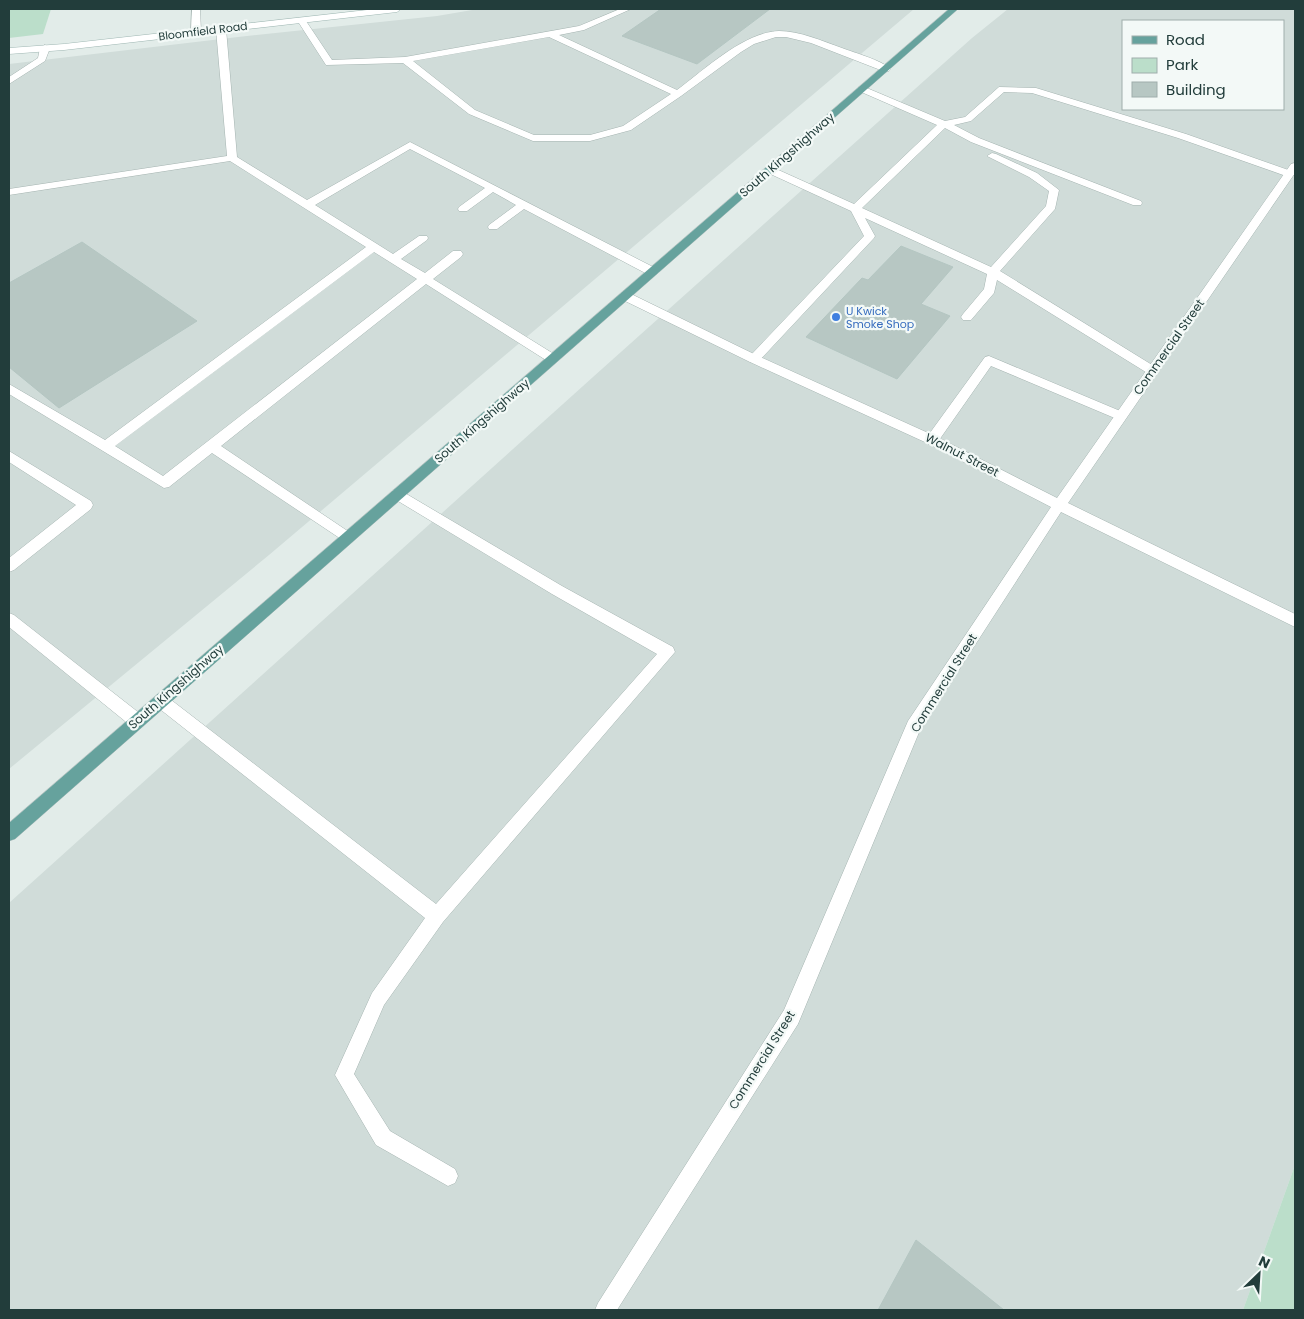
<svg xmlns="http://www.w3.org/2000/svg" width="1304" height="1319" font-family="Poppins,sans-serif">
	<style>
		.built { fill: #d0dcd9; fill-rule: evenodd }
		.green { fill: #bbdeca }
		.building { fill: #b7c7c3; stroke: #b4c6c2 }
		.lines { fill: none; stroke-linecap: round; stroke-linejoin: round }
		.lane-casing { stroke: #a5b4b1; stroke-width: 1 }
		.street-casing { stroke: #a5b4b1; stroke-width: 1 }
		.secondary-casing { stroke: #a0b8b4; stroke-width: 1 }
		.primary-casing { stroke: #c1c9c8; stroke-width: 1 }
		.lane { fill: #fff; fill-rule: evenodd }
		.street { fill: #fff; fill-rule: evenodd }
		.secondary { fill: #fff; fill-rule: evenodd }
		.primary { fill: #66a29d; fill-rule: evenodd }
		.shop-dot { fill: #3f7fe0; stroke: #f3f9f7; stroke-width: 2 }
		.labels { text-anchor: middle; stroke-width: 4.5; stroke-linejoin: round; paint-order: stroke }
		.far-street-label { font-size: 11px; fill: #223d3b; stroke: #f3f9f7 }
		.far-shop-label { font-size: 11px; fill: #366cbe; stroke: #f3f9f7; text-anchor: start }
		.street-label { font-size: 12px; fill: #223d3b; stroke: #f3f9f7 }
	</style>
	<rect width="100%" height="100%" fill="#e2ece9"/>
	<!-- built -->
	<g class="built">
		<polygon points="478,9 914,9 269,555 9,769 9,64 238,37 437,16"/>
		<path d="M1008,9H1295V1165L1243,1310H9V903L593,377L972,38ZM1123,21H1283V109H1123Z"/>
	</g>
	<!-- green -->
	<g class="green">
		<polygon points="9,9 51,9 43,34 9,38"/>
		<polygon points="1295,1165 1295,1310 1243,1310"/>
	</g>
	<!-- building -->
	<g class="building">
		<polygon points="661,9 770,9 697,64 622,36"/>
		<polygon points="82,242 197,321 59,408 9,367 9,283"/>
		<polygon points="901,246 953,267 921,304 950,316 897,379 806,337 862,278 868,280"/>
		<polygon points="916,1240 1004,1310 878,1310"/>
	</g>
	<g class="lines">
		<defs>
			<g id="lane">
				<polygon points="192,9 200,9 201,32 196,35 191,32"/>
				<path d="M620,9H631L584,30L559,35L677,90C704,70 744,32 779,31C800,31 822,41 842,48C855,53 881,60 891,69L889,71H883L811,43L786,37H776L754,44L741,52L681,96L631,130L590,141H533L469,114L403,63L326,65L297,20L298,18H304L332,60L405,57L579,26ZM549,37L671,94L623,126L590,135H534L475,110L413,61Z"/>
				<path d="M221,26L226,29L237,157L307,200L410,142L657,269L659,272L653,276L649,275L524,209L497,229H489L488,227L489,225L516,205L493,192L467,211H459L458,209L459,207L485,188L410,149L315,205L393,254L419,236H427L428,238L427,240L401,259L425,273L453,251H461L463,254L461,257L433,279L557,356L559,359L553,363L549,362L426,284L221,446L352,534L354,538L352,542L347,543L212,453L169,487L164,488L9,394V384L105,440L366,247L230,161L9,195V189L227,156L216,29ZM374,252L417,279L163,476L115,446Z"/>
				<polygon points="45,45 50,48 45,61 9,84 9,77 38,58 40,48"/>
				<polygon points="862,86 945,121 965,117 999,87 1036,88 1186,134 1294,172 1295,174 1290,177 1286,176 1178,138 1032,93 1004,92 971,121 954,125 979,138 1141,201 1142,203 1141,205 1133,205 971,142 945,128 862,208 991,267 1046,206 1049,191 1029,177 987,156 992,153 996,154 1037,173 1059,190 1055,209 1000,271 1157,368 1159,371 1157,374 1149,374 997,280 994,293 971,320 963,320 961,317 963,314 984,289 987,274 865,218 875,236 874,238 758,362 750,362 748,359 750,356 864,236 851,211 766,172 765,170 766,168 774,168 854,204 937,125 859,91 859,87"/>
				<polygon points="989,356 1125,413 1127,416 1125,419 1117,419 991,366 937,443 927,443 926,440 927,437 985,357"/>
				<polygon points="9,451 91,501 93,505 91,509 14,570 9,572 9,558 76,505 9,462"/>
				<polygon points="398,489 562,586 673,647 675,652 443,922 384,1005 354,1074 390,1131 455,1169 458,1176 455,1183 448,1186 376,1145 335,1075 372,993 425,918 156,706 153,701 156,696 161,694 166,696 436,904 657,654 552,594 393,498 391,494 393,490"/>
				<polygon points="9,613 14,615 143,716 145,721 143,726 137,728 131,726 9,627"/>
			</g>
			<polygon id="street" points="1295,163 1295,173 1068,503 1295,614 1295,627 1061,512 920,730 798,1024 617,1310 595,1310 598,1303 784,1010 908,721 1051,507 927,443 750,362 621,299 619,296 621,293 629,293 758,356 937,437 1057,498 1291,164"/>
			<polygon id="secondary" points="376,9 401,9 397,12 64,50 9,54 9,48 64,44"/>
			<polygon id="primary" points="949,9 958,9 15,839 9,841 9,823"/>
		</defs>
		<!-- lane casing -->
		<use href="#lane" class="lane-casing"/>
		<!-- street casing -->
		<use href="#street" class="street-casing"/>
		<!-- secondary casing -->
		<use href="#secondary" class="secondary-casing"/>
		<!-- primary casing -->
		<use href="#primary" class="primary-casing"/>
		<!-- lane -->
		<use href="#lane" class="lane"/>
		<!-- street -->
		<use href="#street" class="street"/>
		<!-- secondary -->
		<use href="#secondary" class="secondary"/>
		<!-- primary -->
		<use href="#primary" class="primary"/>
	</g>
	<!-- markers -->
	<circle class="shop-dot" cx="836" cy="317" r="5"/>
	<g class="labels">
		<!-- far-street labels -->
		<g class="far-street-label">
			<text transform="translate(203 31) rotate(-7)" y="4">Bloomfield Road</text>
		</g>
		<!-- far-shop labels -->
		<g class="far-shop-label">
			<text x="846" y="315">U Kwick<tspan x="846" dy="13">Smoke Shop</tspan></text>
		</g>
		<!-- street labels -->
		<g class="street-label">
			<text transform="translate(787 155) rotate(-41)" y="4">South Kingshighway</text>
			<text transform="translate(1169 347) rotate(-55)" y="4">Commercial Street</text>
			<text transform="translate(482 421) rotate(-41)" y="4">South Kingshighway</text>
			<text transform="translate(962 455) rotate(27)" y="4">Walnut Street</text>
			<text transform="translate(944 683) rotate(-58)" y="4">Commercial Street</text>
			<text transform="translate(176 687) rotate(-41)" y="4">South Kingshighway</text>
			<text transform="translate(762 1060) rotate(-58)" y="4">Commercial Street</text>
		</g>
	</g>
	<!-- border -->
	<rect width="1304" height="1319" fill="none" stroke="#223d3b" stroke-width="20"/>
	<!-- legend -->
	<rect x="1122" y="20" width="162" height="90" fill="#f3f9f7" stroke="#9faeac"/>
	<rect x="1132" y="36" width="25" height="8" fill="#66a29d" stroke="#9faeac"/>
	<text x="1166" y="45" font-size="15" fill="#223d3b">Road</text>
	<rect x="1132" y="58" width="25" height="15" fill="#bbdeca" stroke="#9faeac"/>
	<text x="1166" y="70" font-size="15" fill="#223d3b">Park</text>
	<rect x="1132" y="82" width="25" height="15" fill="#b7c7c3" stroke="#9faeac"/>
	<text x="1166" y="95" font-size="15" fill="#223d3b">Building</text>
	<!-- north arrow -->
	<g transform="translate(1259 1274) rotate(25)" stroke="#f3f9f7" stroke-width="4" paint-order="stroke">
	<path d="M0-4L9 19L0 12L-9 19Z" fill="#223d3b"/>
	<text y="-8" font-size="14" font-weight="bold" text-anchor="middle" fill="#223d3b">N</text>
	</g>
</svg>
